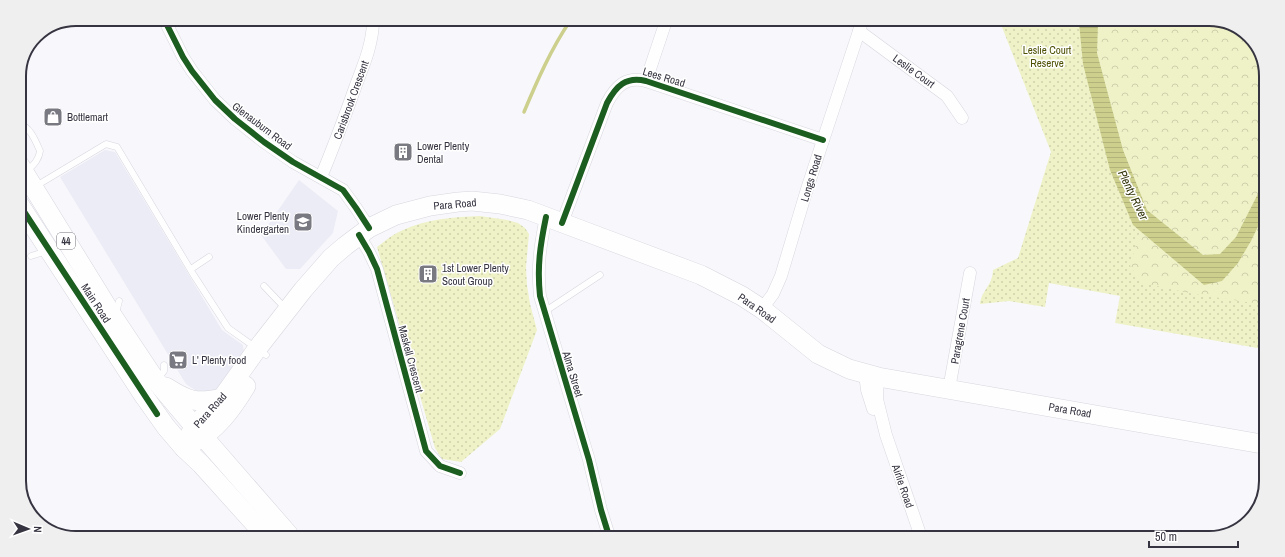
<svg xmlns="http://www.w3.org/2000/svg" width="1285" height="557" font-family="'Archivo Narrow',sans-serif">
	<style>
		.built { fill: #ececf6 }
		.grass { fill: url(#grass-dots) }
		.forest { fill: url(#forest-crowns) }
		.water { fill: url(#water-rules) }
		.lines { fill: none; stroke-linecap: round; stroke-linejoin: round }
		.stream { stroke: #cdd08d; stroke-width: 3.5 }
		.lane-casing { stroke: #d6d6de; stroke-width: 7 }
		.street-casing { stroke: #d6d6de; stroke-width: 13 }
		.primary-casing { stroke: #d6d6de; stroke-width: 20 }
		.lane { stroke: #fefeff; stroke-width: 6 }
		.street { stroke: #fefeff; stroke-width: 12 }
		.primary { stroke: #fefeff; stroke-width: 19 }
		.cycleway-casing { stroke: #fff; stroke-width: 8 }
		.cycleway { stroke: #1b5e20; stroke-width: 6 }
		.labels { text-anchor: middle; stroke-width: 3; stroke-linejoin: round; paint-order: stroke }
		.shield { fill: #fff; stroke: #727179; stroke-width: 1 }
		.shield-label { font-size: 10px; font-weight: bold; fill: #353440 }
		.park-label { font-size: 11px; fill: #4e5003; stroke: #fff }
		.street-label { font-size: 11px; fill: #353440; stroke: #fff }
		.poi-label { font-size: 11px; fill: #353440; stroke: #fff; text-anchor: start }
		.water-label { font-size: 12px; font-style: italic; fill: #33340a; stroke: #fff }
		.rim { fill: none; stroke: #353440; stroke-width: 2 }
	</style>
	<defs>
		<pattern id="grass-dots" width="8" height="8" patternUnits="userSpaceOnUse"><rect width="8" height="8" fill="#eff2c6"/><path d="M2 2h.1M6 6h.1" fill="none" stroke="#ced0ab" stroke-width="1.8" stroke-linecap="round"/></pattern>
		<pattern id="forest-crowns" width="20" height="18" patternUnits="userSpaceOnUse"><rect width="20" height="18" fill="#eff2c6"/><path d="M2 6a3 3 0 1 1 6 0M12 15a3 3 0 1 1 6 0" fill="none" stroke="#ced0ab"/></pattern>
		<pattern id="water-rules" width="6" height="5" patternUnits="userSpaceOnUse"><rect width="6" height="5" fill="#cdd08d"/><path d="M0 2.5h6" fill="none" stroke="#b1b37b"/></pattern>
	</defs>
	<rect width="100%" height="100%" fill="#f8f8fc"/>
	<!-- built -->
	<g class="built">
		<polygon points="105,150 115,152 222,330 243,345 244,353 223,384 215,390 206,392 198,392 186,384 60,177"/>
		<polygon points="299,180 338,211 333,233 300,269 286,269 261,235"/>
	</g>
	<!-- grass -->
	<g class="grass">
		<path d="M1000,22L1230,23L1254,42L1266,73L1263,349L1115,323L1120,296L1049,283L1045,307L1009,301L980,304C982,289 992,287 993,270L1018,258L1051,152Z"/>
		<path d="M480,216L507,220L518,223L525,228L529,234L526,267L527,285L530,304L537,330L500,429L461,462L442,459L435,448L377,247C385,241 393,234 403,230C427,219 454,217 480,216Z"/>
	</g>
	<!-- forest -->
	<g class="forest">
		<polygon points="1098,23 1230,23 1254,42 1266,73 1265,180 1236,237 1220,254 1203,255 1147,210 1123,150 1097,53"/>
		<polygon points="1265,212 1264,303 1253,303 1194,294 1143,283 1130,266 1140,230 1204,285 1253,239"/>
	</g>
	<!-- water -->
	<polygon class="water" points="1079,23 1098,23 1097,53 1123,150 1147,210 1203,255 1220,254 1236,237 1265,180 1265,212 1251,241 1238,263 1222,281 1204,285 1133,225 1110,170 1083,64"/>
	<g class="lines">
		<!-- stream -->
		<path class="stream" d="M524,112C537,81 551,49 570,21"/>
		<defs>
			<g id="lane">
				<path d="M19,124C30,126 36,142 40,151C39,160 33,165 27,171"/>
				<polyline points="36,186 106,144 117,147 193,274 228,328 266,355"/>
				<polyline points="31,256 47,251"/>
				<polyline points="191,269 209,257"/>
				<polyline points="264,286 285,308"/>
				<polyline points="544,312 600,275"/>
				<polyline points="116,313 119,301"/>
				<polyline points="158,379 164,371 164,365"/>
			</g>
			<g id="street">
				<polyline points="164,19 183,57 192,71 215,100 235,119 264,142 293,162 343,190 356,208 369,228"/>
				<polyline points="859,31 947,96 962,118"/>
				<polyline points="646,81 666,21"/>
				<path d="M321,177C334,146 345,116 356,85C364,64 373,43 373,20"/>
				<path d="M546,217C540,246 537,267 540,296L589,460L601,510L609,536"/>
				<path d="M562,223L607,103C616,86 626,76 646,81L823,140"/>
				<polyline points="359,235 369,252 377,269 426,451 440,466 460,473"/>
				<polyline points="762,309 773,294 781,276 807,189 862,22"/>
				<polyline points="865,374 867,390 873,409"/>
				<polyline points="878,377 877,399 886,435 921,537"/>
				<polyline points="949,389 970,273"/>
			</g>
			<g id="primary">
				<polyline points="19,164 114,318 156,381 194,426 289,535"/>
				<polyline points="19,204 144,396 166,427 184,448 201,464 264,534"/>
				<path d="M166,387C188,401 196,404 222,398"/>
				<path d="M193,443C217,430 232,409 246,386"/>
				<polyline points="184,448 194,426 222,398 257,349 303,290 331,258 345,246 369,228 396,215 430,206 458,202 472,201 500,204 528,210 701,275 742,296 762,309 818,354 849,369 878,377 1262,444"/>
			</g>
		</defs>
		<!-- lane casing -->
		<use href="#lane" class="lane-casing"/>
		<!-- street casing -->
		<use href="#street" class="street-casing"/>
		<!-- primary casing -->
		<use href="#primary" class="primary-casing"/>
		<!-- lane -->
		<use href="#lane" class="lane"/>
		<!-- street -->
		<use href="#street" class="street"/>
		<!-- primary -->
		<use href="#primary" class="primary"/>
		<defs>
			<g id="cycleway">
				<polyline points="164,19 183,57 192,71 215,100 235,119 264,142 293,162 343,190 356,208 369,228"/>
				<polyline points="19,204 157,414"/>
				<path d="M546,217C540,246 537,267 540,296L589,460L601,510L609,536"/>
				<path d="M562,223L607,103C616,86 626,76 646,81L823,140"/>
				<polyline points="359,235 369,252 377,269 426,451 440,466 460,473"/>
			</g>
		</defs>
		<!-- cycleway casing -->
		<use href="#cycleway" class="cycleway-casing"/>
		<!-- cycleway -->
		<use href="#cycleway" class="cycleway"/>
	</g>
	<!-- icons -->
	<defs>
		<symbol id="shop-square" viewBox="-11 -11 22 22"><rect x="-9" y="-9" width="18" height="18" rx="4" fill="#797982" stroke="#fff"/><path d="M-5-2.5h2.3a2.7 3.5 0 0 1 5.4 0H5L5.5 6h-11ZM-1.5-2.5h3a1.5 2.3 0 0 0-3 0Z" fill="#fff"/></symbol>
		<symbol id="building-square" viewBox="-11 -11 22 22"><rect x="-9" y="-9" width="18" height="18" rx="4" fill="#797982" stroke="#fff"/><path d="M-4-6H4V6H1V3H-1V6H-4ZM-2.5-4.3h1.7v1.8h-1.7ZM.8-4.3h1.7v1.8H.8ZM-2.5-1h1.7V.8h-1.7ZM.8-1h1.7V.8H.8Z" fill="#fff"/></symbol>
		<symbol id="school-square" viewBox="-11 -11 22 22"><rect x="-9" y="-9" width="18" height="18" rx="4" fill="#797982" stroke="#fff"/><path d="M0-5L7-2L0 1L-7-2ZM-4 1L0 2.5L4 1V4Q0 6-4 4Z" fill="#fff"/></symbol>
		<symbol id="supermarket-square" viewBox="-11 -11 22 22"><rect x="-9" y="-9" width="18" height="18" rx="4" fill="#797982" stroke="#fff"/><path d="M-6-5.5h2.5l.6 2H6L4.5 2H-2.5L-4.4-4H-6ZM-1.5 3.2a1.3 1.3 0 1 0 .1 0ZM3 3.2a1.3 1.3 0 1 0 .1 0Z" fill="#fff"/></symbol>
	</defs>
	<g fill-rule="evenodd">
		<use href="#shop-square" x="42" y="106" width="22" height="22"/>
		<use href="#building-square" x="392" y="141" width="22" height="22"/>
		<use href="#school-square" x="292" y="211" width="22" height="22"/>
		<use href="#building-square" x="417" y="263" width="22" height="22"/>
		<use href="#supermarket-square" x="167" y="349" width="22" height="22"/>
	</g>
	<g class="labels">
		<!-- shield labels -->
		<rect class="shield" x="57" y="233" width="18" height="16" rx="3"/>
		<g class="shield-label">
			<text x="66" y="245">44</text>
		</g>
		<!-- park labels -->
		<g class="park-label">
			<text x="1047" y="54">Leslie Court<tspan x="1047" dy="13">Reserve</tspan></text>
		</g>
		<!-- street labels -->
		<g class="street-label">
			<text transform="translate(914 71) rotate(36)" y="4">Leslie Court</text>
			<text transform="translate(664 77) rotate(17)" y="4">Lees Road</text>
			<text transform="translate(351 100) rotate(-70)" y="4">Carisbrook Crescent</text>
			<text transform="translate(262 126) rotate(37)" y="4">Glenauburn Road</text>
			<text transform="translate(811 178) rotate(-73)" y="4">Longs Road</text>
			<text transform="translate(455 204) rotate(-5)" y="4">Para Road</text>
			<text transform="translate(96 303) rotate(57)" y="4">Main Road</text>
			<text transform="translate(757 308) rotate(35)" y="4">Para Road</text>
			<text transform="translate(960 331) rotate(-80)" y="4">Paragrene Court</text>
			<text transform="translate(411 359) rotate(75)" y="4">Maskell Crescent</text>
			<text transform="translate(573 374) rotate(73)" y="4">Alma Street</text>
			<text transform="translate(210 410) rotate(-48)" y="4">Para Road</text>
			<text transform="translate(1070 410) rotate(10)" y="4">Para Road</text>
			<text transform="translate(903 486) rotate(71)" y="4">Airlie Road</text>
		</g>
		<!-- poi labels -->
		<g class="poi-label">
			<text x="67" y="121">Bottlemart</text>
			<text x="417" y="150">Lower Plenty<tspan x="417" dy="13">Dental</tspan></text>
			<text x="289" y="220" text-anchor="end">Lower Plenty<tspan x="289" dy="13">Kindergarten</tspan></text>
			<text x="442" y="272">1st Lower Plenty<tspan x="442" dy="13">Scout Group</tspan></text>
			<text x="192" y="364">L' Plenty food</text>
		</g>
		<!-- water labels -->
		<g class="water-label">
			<text transform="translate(1133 195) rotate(64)" y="4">Plenty River</text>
		</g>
	</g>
	<!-- crop -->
	<path d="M0 0H1285V557H0ZM76 26H1209A50 50 0 0 1 1259 76V481A50 50 0 0 1 1209 531H76A50 50 0 0 1 26 481V76A50 50 0 0 1 76 26Z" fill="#efeff0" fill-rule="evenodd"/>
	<path class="rim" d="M76 26H1209A50 50 0 0 1 1259 76V481A50 50 0 0 1 1209 531H76A50 50 0 0 1 26 481V76A50 50 0 0 1 76 26Z"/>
	<!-- north arrow -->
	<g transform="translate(28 529) rotate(92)" stroke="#ffffff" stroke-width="3" paint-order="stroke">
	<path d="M0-3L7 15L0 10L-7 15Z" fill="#353440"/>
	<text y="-6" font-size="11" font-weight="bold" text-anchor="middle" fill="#353440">N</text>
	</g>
	<!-- scale -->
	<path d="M1149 541v6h89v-6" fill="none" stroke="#353440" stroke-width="2"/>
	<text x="1155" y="541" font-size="12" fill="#353440" stroke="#ffffff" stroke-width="3" paint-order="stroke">50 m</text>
</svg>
